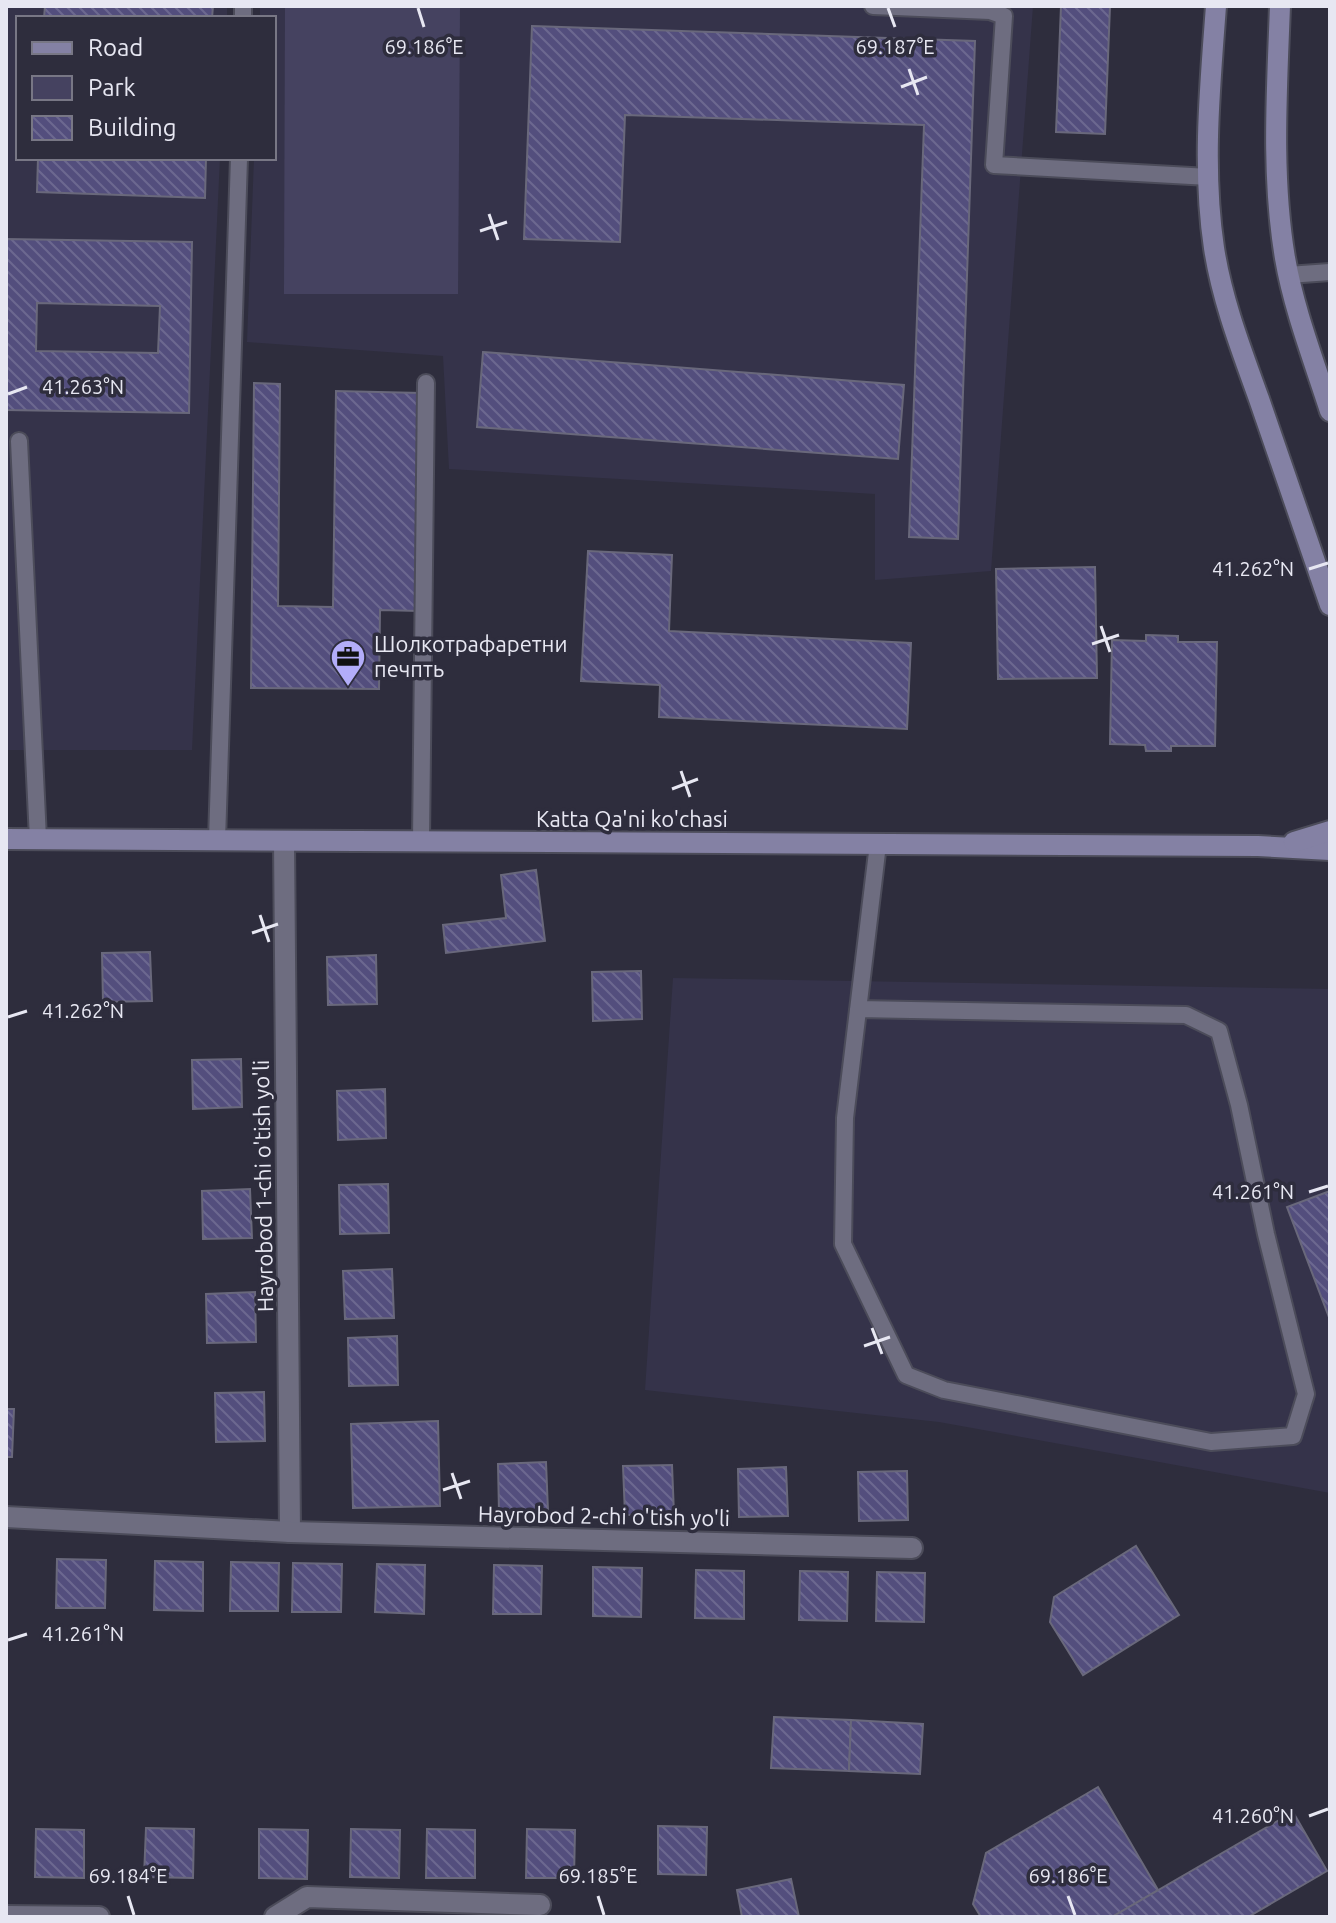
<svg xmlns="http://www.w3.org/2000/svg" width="1336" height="1923" font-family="Ubuntu,sans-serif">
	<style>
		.built { fill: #35334a }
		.park { fill: #454260 }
		.building { fill: url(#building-back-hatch); stroke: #69687b; stroke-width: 2; fill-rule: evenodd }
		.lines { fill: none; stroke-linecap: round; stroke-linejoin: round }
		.service-casing { stroke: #4c4c5a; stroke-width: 20 }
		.minor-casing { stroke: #4c4c5a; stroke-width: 24 }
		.secondary-casing { stroke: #4c4c5a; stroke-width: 24 }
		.service { stroke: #6e6d80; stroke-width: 16 }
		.minor { stroke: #6e6d80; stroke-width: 20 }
		.secondary { stroke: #8481a4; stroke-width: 20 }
		.ticks { fill: none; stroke: #e7e7f2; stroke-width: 3 }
		.labels { text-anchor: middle; stroke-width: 7; stroke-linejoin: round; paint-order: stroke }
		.poi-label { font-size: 22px; fill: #e7e7f2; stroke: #2e2d3d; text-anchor: start }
		.street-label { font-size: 22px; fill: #e7e7f2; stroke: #2e2d3d }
		.ticks-label { font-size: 20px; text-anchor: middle; fill: #e7e7f2; stroke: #2e2d3d; stroke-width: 7; stroke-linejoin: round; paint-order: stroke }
	</style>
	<defs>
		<pattern id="building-back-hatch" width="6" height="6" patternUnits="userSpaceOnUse" patternTransform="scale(2)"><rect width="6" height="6" fill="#534e7d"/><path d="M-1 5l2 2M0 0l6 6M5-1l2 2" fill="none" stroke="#6c6890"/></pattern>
	</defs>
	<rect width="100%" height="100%" fill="#2e2d3d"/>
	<!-- built -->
	<g class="built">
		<polygon points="6,6 227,6 227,18 18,18 18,158 220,158 192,750 6,750"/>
		<polygon points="260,6 1033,6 991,571 875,580 875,494 449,469 443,356 247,342 254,158 274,158 274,18 260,18"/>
		<polygon points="673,978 1330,989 1330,1493 939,1422 645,1390"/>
	</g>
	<!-- park -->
	<polygon class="park" points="285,6 460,6 458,294 284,294"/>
	<!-- building -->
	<g class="building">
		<polygon points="45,6 213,6 212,18 44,18"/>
		<polygon points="1061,6 1110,6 1105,134 1056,132"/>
		<polygon points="532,26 975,41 958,539 909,537 924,125 625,115 620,242 524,239"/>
		<polygon points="38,158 206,158 205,198 37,192"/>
		<path d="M6,239L192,242L189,413L6,410ZM37,303L160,306L158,353L36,351Z"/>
		<polygon points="483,352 904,385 898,459 477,427"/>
		<polygon points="254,383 280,384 278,606 333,607 336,391 421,393 419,611 380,610 379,689 251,688"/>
		<polygon points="588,551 672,555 669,631 911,643 907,729 659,717 660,685 581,681"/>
		<polygon points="1095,567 1097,678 998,679 996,569"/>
		<polygon points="1146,635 1178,636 1178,642 1217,642 1215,746 1171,746 1171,751 1146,751 1145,745 1110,744 1112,640 1146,641"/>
		<polygon points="536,870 545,941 446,953 443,925 506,918 501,875"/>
		<polygon points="150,952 152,1001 103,1002 102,953"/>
		<polygon points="376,955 377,1004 328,1005 327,957"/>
		<polygon points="641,971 642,1019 593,1021 592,972"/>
		<polygon points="241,1059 242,1107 193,1109 192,1060"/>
		<polygon points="385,1089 386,1138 338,1140 337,1091"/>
		<polygon points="388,1184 389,1233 340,1234 339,1185"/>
		<polygon points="250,1189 252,1238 203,1239 202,1191"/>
		<polygon points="1330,1191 1330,1320 1287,1207"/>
		<polygon points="392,1269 394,1318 345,1319 343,1271"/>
		<polygon points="255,1292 256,1342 207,1343 206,1294"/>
		<polygon points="397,1336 398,1385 349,1386 348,1338"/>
		<polygon points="264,1392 265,1441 216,1442 215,1393"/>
		<polygon points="6,1409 14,1409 12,1457 6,1457"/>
		<polygon points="438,1421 440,1506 353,1508 351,1424"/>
		<polygon points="546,1462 548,1511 499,1512 498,1464"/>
		<polygon points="672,1465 674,1514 625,1515 623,1466"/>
		<polygon points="786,1467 788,1516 739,1517 738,1469"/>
		<polygon points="907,1471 908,1520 859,1521 858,1472"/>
		<polygon points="1136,1546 1179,1615 1083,1675 1050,1622 1054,1597"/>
		<polygon points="57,1559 106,1560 105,1608 56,1608"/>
		<polygon points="155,1561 203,1562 203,1611 154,1610"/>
		<polygon points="231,1562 279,1563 278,1611 230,1611"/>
		<polygon points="293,1563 342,1564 341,1612 292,1612"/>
		<polygon points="377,1564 425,1565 424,1614 375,1612"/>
		<polygon points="494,1565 542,1566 541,1614 493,1614"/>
		<polygon points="593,1567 642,1568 641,1617 593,1616"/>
		<polygon points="696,1570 744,1571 744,1619 695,1618"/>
		<polygon points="800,1571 848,1572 847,1621 799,1620"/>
		<polygon points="877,1572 925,1573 924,1622 876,1621"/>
		<polygon points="774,1717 851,1720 849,1771 771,1768"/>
		<polygon points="851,1720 923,1724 920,1774 849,1771"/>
		<polygon points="1098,1787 1158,1890 1112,1917 981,1917 973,1904 986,1853"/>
		<polygon points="1293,1812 1327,1871 1248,1917 1112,1917"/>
		<polygon points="658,1826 707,1827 706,1875 658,1874"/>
		<polygon points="146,1828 194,1829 193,1878 144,1877"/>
		<polygon points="36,1829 84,1830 84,1878 35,1877"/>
		<polygon points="259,1829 308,1830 307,1879 259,1878"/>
		<polygon points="351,1829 400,1830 399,1878 350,1877"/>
		<polygon points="427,1829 475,1830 475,1878 426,1878"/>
		<polygon points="527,1829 575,1830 574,1878 526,1878"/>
		<polygon points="791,1879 799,1917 742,1917 737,1890"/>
	</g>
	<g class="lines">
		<defs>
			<g id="service">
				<polyline points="873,6 990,11 1004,16 994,165 1209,177"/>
				<polyline points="243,18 243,6"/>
				<polyline points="1288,275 1330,272"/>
				<polyline points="19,441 38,839"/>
				<polyline points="217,840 239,158"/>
				<polyline points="421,841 426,383"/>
				<polyline points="858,1009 1186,1015 1219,1031 1239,1105 1266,1234 1306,1394 1293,1436 1211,1442 944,1390 906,1375 843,1244 845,1118 878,844"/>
			</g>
			<g id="minor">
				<polyline points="284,841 290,1532"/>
				<polyline points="6,1517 290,1532 912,1548"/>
				<polyline points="6,1916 99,1917"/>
				<polyline points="275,1917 307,1897 540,1905"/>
			</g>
			<g id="secondary">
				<path d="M1216,6C1210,86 1202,168 1214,248C1222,300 1241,349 1259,399C1282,467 1306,536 1330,605"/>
				<path d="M1280,6C1277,89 1271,175 1285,258C1294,310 1314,361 1330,411"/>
				<polyline points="6,839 1258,846 1330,850"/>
				<polyline points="1294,842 1330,831"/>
			</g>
		</defs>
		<!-- service casing -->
		<use href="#service" class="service-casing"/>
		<!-- minor casing -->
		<use href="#minor" class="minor-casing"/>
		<!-- secondary casing -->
		<use href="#secondary" class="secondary-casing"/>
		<!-- service -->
		<use href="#service" class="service"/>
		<!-- minor -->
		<use href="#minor" class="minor"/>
		<!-- secondary -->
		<use href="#secondary" class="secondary"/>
	</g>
	<!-- ticks -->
	<path class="ticks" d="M418,8L424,27M888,8L895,27M909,69L918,95M901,87L927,77M489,214L498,240M480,231L507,222M8,394L27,387M1309,569L1328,563M1101,626L1110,652M1092,644L1119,635M681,771L690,797M672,789L698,779M260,915L269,942M252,933L278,924M8,1017L27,1011M1309,1192L1328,1186M872,1328L882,1354M864,1346L890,1337M452,1473L461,1499M443,1490L470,1481M8,1640L27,1634M1309,1816L1328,1809M128,1896L134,1915M598,1896L604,1915M1068,1896L1075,1915"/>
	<!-- icons -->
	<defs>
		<symbol id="office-pin" viewBox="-11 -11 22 30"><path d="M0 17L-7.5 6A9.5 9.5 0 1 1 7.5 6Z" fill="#b3adf9" stroke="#2e2d3d"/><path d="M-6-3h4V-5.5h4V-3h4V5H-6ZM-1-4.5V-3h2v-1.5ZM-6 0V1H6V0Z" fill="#111"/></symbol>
	</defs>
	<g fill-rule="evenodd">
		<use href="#office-pin" x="328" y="637" width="40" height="54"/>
	</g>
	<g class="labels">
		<!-- poi labels -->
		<g class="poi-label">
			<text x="374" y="652">Шолкотрафаретни<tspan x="374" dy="25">печпть</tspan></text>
		</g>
		<!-- street labels -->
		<g class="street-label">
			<text x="632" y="827">Katta Qa'ni ko'chasi</text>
			<text transform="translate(263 1186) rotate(-91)" y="8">Hayrobod 1-chi o'tish yo'li</text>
			<text transform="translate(604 1516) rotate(1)" y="8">Hayrobod 2-chi o'tish yo'li</text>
		</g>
	</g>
	<g class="ticks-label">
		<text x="424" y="54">69.186°E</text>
		<text x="895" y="54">69.187°E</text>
		<text x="83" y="394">41.263°N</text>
		<text x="1253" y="576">41.262°N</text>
		<text x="83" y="1018">41.262°N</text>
		<text x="1253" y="1199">41.261°N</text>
		<text x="83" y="1641">41.261°N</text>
		<text x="1253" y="1823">41.260°N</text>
		<text x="128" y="1883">69.184°E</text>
		<text x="598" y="1883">69.185°E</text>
		<text x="1068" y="1883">69.186°E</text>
	</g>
	<!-- border -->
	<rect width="1336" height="1923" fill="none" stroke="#e7e7f2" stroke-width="16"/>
	<!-- legend -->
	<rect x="16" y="16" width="260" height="144" fill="#2e2d3d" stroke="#787785" stroke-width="2"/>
	<rect x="32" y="42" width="40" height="12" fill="#8481a4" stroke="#787785" stroke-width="2"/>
	<text x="88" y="56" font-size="24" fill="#e7e7f2">Road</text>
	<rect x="32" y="76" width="40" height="24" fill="#454260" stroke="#787785" stroke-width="2"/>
	<text x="88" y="96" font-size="24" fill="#e7e7f2">Park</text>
	<rect x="32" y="116" width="40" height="24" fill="url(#building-back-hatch)" stroke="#787785" stroke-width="2"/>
	<text x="88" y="136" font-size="24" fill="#e7e7f2">Building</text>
</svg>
